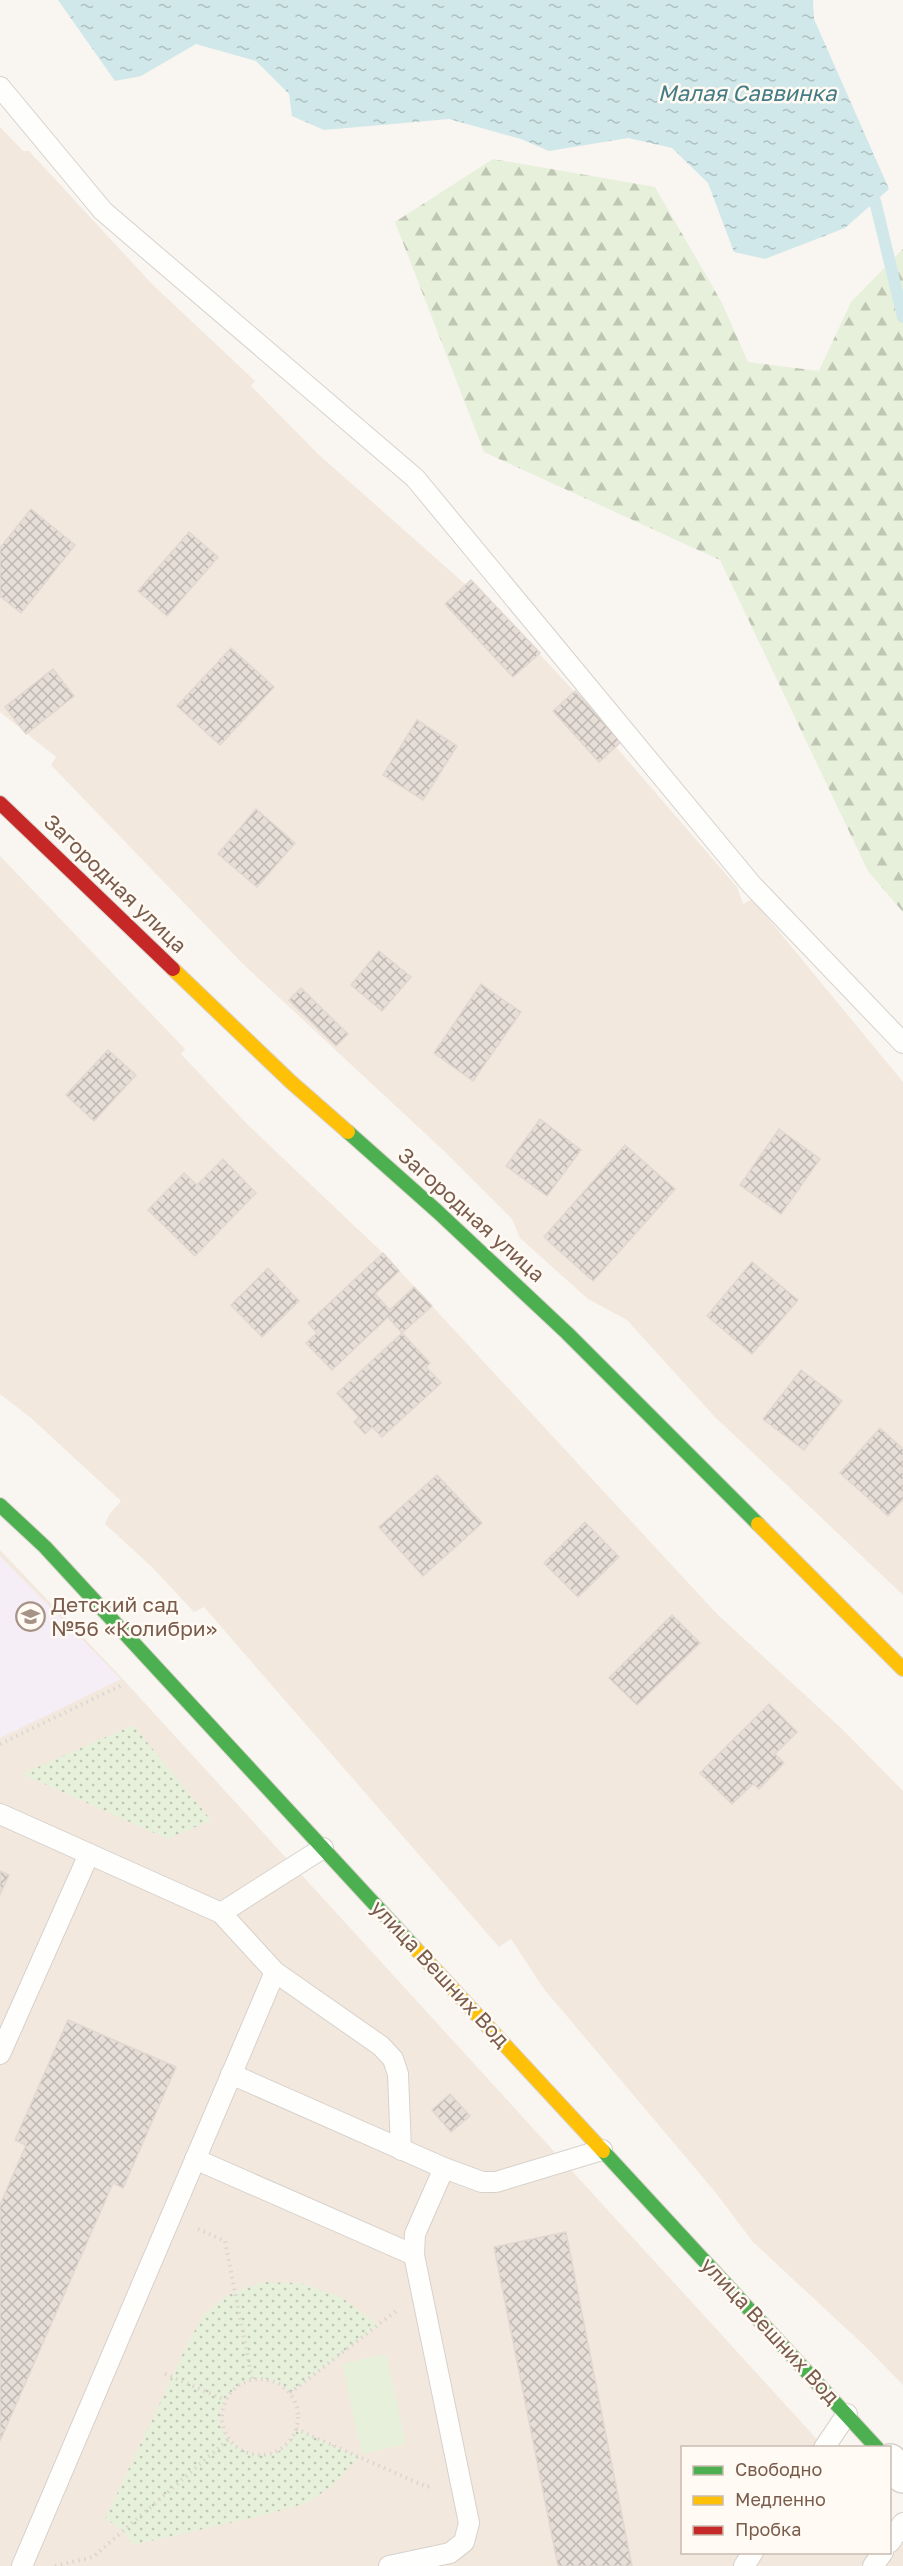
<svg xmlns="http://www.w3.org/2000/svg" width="903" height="2566" font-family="'Golos Text',sans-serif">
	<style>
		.residential { fill: #f2e8de }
		.education { fill: #f6eef6 }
		.green { fill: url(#green-dots) }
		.forest { fill: url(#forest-firs) }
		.pitch { fill: #e7f0db }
		.water { fill: url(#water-ripples) }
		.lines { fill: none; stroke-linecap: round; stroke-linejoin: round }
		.stream { stroke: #d0e8ea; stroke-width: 12 }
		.building { fill: url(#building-cross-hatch); stroke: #e2d8d2; stroke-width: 1.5 }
		.lane-casing { stroke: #d7d1cb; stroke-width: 22 }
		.street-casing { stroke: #d7d1cb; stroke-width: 36 }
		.fast-casing { stroke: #d9d2cb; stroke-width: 16 }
		.slow-casing { stroke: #d9d2cb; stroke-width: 16 }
		.jam-casing { stroke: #d9d2cb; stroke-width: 16 }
		.path { stroke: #dcd5d0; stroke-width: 4; stroke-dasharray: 1.5 4.5; stroke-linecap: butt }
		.lane { stroke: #fefefd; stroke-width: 20 }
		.street { stroke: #fefefd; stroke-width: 33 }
		.fast { stroke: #4caf50; stroke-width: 14 }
		.slow { stroke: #ffc107; stroke-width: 14 }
		.jam { stroke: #c62828; stroke-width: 14 }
		.labels { text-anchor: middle; stroke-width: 5; stroke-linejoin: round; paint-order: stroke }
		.street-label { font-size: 21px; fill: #7a5c4d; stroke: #fffaf3 }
		.poi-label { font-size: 21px; fill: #7a5c4d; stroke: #fffaf3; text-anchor: start }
		.water-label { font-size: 22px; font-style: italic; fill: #437c86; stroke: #fffaf3 }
	</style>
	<defs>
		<pattern id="green-dots" width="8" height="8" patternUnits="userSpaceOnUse" patternTransform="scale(1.5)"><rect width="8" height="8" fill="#e7f0db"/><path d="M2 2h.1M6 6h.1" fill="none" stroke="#c0c6b4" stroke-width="1.8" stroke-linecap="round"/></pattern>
		<pattern id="forest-firs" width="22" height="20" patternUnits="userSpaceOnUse" patternTransform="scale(1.5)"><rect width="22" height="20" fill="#e7f0db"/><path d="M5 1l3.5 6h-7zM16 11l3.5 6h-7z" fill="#c0c6b4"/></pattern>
		<pattern id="water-ripples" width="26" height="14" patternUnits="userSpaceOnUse" patternTransform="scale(1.5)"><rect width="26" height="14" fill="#d0e8ea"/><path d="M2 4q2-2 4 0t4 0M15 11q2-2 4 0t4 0" fill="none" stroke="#aebfc0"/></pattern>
		<pattern id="building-cross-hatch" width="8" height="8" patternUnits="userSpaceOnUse" patternTransform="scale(1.5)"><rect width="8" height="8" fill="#e6ded7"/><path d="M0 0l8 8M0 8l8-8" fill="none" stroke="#bfb7b1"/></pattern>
	</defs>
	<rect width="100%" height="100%" fill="#f9f5f0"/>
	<!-- residential -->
	<g class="residential">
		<polygon points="0,127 23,151 29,151 152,284 255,381 251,386 318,454 465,584 471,580 621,742 616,747 737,887 743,904 752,899 903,1082 903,1595 714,1416 627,1320 588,1299 520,1238 512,1219 443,1150 243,964 51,765 56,757 0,712"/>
		<polygon points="0,856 185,1049 181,1054 247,1124 383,1253 717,1614 842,1729 903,1791 903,2385 867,2348 753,2242 716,2193 544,1989 511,1939 499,1947 204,1607 194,1612 152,1567 105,1524 109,1515 121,1501 31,1418 0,1394"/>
		<polygon points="0,1550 121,1677 824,2447 682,2448 682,2552 890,2552 890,2519 903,2534 903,2566 0,2566"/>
	</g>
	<!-- education -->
	<polygon class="education" points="0,1556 121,1679 0,1738"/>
	<!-- green -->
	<g class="green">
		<polygon points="133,1725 211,1820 168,1839 22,1774"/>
		<path d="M262,2282L300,2283L341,2297L378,2325L290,2393C281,2382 267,2377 253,2379C242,2381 234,2388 227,2397C195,2442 280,2483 296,2429L359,2457L334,2484L309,2502L269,2514L133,2545C126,2532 117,2525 105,2519L188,2343L204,2314L228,2295Z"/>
	</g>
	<!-- forest -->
	<polygon class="forest" points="493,159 655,187 722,303 748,362 819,371 851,302 903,249 903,912 868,871 720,560 484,452 395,222"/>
	<!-- pitch -->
	<polygon class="pitch" points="386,2354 406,2444 362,2454 342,2364"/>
	<!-- water -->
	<polygon class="water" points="58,0 813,0 814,19 889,189 845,228 765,259 734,252 708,183 672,148 628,138 549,151 521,139 449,119 324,130 292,116 289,94 256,61 196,44 141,76 115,81"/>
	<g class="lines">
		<!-- stream -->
		<polyline class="stream" points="875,201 903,317"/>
	</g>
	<!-- building -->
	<g class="building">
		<polygon points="31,509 75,545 21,613 0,596 0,548"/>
		<polygon points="189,532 218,557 167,616 138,591"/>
		<polygon points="471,580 540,653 513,677 445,604"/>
		<polygon points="231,648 274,687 220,745 177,706"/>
		<polygon points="53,669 74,696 26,734 5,707"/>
		<polygon points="575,691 621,742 599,762 553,711"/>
		<polygon points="417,720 457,746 423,800 383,775"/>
		<polygon points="256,809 295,843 257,887 218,854"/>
		<polygon points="379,951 411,977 382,1011 351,985"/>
		<polygon points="481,984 521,1012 473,1081 434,1053"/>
		<polygon points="301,988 348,1034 336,1046 289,1000"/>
		<polygon points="108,1050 136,1075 94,1121 66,1095"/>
		<polygon points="540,1119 581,1150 547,1196 506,1166"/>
		<polygon points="779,1129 820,1159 781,1214 740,1185"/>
		<polygon points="625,1145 675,1189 593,1281 544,1237"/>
		<polygon points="223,1159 256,1193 195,1256 148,1210 184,1173 197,1185"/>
		<polygon points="383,1253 399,1271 375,1294 390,1310 414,1287 432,1306 402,1333 388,1317 332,1370 306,1343 317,1333 308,1323"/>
		<polygon points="752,1262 798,1300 752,1354 707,1316"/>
		<polygon points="268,1268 299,1301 262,1337 231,1305"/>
		<polygon points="402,1333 430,1363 426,1367 441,1383 382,1437 372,1427 365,1434 354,1422 359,1417 337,1393"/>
		<polygon points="801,1370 842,1401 804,1450 763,1419"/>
		<polygon points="880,1428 903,1449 903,1499 888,1516 840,1473"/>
		<polygon points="437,1475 482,1523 423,1576 379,1527"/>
		<polygon points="585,1522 619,1557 578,1597 544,1563"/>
		<polygon points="672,1615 700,1643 637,1705 609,1678"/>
		<polygon points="769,1704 797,1732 775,1754 784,1763 759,1789 753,1784 732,1804 700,1773"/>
		<polygon points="0,1871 9,1875 0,1895"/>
		<polygon points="68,2020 176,2067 123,2188 113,2183 0,2441 0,2205 26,2145 15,2140"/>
		<polygon points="450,2094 470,2116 451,2132 432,2110"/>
		<polygon points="566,2232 602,2415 632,2566 558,2566 494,2247"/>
	</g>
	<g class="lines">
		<defs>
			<g id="lane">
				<polyline points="0,87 103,211 415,478 751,884 903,1043"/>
				<polyline points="0,1814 221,1913 275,1972 381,2046 393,2059 398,2074 401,2150"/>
				<polyline points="221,1913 323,1848"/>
				<polyline points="0,2054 89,1854"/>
				<polyline points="231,2074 444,2168 415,2234 414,2255 469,2523 464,2542 450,2553 389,2566"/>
				<polyline points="195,2159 414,2255"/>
				<polyline points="444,2168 482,2182 496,2182 602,2150"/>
				<polyline points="824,2448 847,2414"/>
				<polyline points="890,2542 903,2523"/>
				<polyline points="22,2566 275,1972"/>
				<polyline points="744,2566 753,2552"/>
				<polyline points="873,2566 883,2552"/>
			</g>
			<polyline id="street" points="890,2461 903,2476"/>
			<g id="fast">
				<polyline points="348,1132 438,1212 567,1333 758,1524"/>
				<polyline points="0,1505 45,1547 415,1948"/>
				<polyline points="603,2151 877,2448"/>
			</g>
			<g id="slow">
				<polyline points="173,969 291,1082 348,1132"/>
				<polyline points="758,1524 903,1669"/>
				<polyline points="415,1948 603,2151"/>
			</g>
			<polyline id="jam" points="0,803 173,969"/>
		</defs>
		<!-- lane casing -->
		<use href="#lane" class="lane-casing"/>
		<!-- street casing -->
		<use href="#street" class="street-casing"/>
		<!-- fast casing -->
		<use href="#fast" class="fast-casing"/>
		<!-- slow casing -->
		<use href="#slow" class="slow-casing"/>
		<!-- jam casing -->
		<use href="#jam" class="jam-casing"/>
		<!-- path -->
		<g class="path">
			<polyline points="0,1744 124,1684"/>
			<polyline points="198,2229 225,2241 252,2379"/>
			<polyline points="165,2374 225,2400"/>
			<circle cx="260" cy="2417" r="38"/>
			<polyline points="290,2393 396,2311"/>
			<polyline points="296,2429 427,2487 430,2486"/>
			<polyline points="55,2566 93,2557 229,2439"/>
		</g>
		<!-- lane -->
		<use href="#lane" class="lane"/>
		<!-- street -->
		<use href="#street" class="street"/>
		<!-- fast -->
		<use href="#fast" class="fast"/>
		<!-- slow -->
		<use href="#slow" class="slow"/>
		<!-- jam -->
		<use href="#jam" class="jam"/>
	</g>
	<!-- icons -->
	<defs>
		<symbol id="school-ring" viewBox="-11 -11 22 22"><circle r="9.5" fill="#fffaf3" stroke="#a69286" stroke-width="1.5"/><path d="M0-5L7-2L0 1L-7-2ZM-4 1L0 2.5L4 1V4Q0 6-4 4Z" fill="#a69286"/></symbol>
	</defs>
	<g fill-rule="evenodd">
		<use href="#school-ring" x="14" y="1600" width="33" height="33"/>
	</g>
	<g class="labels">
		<!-- street labels -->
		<g class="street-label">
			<text transform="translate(115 884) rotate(44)" y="7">Загородная улица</text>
			<text transform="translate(471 1215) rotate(42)" y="7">Загородная улица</text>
			<text transform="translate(440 1974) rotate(47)" y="7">улица Вешних Вод</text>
			<text transform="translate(770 2331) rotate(47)" y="7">улица Вешних Вод</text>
		</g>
		<!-- poi labels -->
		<g class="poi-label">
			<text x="51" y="1612">Детский сад<tspan x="51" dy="24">№56 «Колибри»</tspan></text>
		</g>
		<!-- water labels -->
		<g class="water-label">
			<text x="747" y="101">Малая Саввинка</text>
		</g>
	</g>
	<!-- legend -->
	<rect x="681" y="2446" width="210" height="108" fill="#fffaf3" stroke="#cabbb1" stroke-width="1.5"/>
	<rect x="693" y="2466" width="30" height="9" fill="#4caf50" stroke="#cabbb1" stroke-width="1.5"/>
	<text x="735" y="2476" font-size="18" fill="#7a5c4d">Свободно</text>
	<rect x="693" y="2496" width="30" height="9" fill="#ffc107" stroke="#cabbb1" stroke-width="1.5"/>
	<text x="735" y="2506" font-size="18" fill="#7a5c4d">Медленно</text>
	<rect x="693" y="2526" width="30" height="9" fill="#c62828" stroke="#cabbb1" stroke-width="1.5"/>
	<text x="735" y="2536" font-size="18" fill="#7a5c4d">Пробка</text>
</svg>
